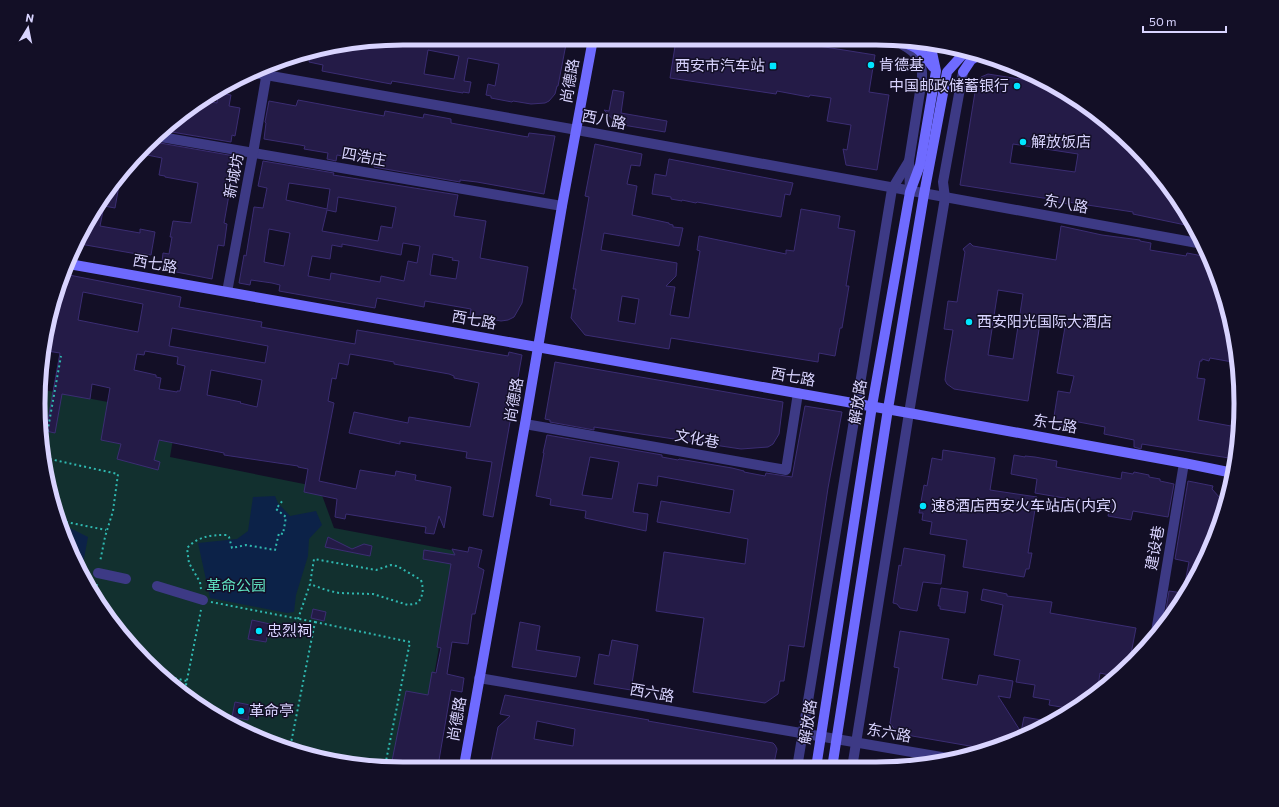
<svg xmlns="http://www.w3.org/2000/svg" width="1279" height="807" font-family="Commissioner,'Noto Sans SC',sans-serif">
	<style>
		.green { fill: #12302f }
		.water { fill: #0c2248 }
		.building { fill: #241b47; stroke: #3b2d73; fill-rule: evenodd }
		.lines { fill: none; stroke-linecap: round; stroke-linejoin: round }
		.path { stroke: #2fb8b0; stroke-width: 2; stroke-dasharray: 2 3; stroke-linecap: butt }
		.street { stroke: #3d3a85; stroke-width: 10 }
		.secondary { stroke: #6f6bff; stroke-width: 10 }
		.poi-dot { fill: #00e5ff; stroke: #130f26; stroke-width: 1.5 }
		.labels { text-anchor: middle; stroke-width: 3; stroke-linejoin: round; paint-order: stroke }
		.poi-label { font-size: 15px; fill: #d9d4ff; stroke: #130f26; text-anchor: start }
		.street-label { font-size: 15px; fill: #d9d4ff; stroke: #130f26 }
		.park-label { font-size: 15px; fill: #5fe0c0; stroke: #130f26 }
		.rim { fill: none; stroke: #d9d4ff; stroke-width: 5 }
	</style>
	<rect width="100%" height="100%" fill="#130f26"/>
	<!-- green -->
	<polygon class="green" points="44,390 177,415 170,457 319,487 334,528 456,551 418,766 356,766 264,741 181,693 99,606 51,498 39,411"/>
	<!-- water -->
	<g class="water">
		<polygon points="275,496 278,503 290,516 316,511 322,525 309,539 308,556 296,595 294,612 287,613 210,598 198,543 237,539 248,531 253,497"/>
		<polygon points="63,526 68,527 88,537 82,569"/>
	</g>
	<!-- building -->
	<g class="building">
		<path d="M404,38L490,39L502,41L503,39H567L558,86H557L555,94L549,101L545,103L531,104L513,101L512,102L491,98V96L486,95L488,84L495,86L499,64L468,58L464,81L471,82L469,93L463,92V93L392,81L391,84L322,71L323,65L309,62L311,53ZM428,50L459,56L454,79L424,74Z"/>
		<polygon points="676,40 781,40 875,55 869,92 889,95 877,170 846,165 843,149 847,150 851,125 827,121 831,98 810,95 809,97 777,91 776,94 670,78"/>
		<path d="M988,74L1045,83L1098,114L1101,117L1100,125L1113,127L1150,163L1192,221L1195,227L1133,214V212L1068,202V204L1058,202V201L1056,200L960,185L976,86L981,77ZM1013,144L1078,154L1075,172L1010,163Z"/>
		<polygon points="613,90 624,92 621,113 667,121 665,132 623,125 618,125 604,110 609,111"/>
		<polygon points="218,93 231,95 229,106 240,108 235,136 232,135 231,142 166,131 199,100 217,103"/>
		<polygon points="298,100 384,116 385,111 423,118 424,114 451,119 451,123 522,136 528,137 529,133 555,136 544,194 477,182 460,180 460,182 374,167 375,162 337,155 336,161 327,159 328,153 304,149 305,146 300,145 264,139 266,123 265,122 269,101 296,106"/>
		<polygon points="156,141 160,143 240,157 234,190 230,189 224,223 227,224 224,246 218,245 212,279 166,270 168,263 162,262 163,253 169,254 172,237 170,237 173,221 191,223 198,183 165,177 165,176 159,175 162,158 142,154"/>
		<path d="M595,144L642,154L640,166L631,165L627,184L637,186L632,215L669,223V224L673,225V227L683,228L679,246L604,233L601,250L677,263L676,276L666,286L675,287L670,315L689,318L700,251L697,250L699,236L786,254V250L794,251L801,209L840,216L838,228L855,231L846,286H849L842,328H840L835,356L819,353L818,362L671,338L669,349L585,335L571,318L576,289H573L589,197L585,196ZM622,296L639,299L635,324L618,321Z"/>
		<polygon points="669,159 793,183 790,195 785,194 781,217 697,202 696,203 682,200 682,201 671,199 671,197 652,194 655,174 666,176"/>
		<path d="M263,161L334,173L333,175L458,195L454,216L486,221L480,258L528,267L522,303L514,317L508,320L501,321L470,315L471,309L425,301L424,307L377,298L375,308L279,291L280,285L272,283L251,280L250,285L239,283L244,255L246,256L254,207L263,208L267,188L258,186ZM289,183L330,189L327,209L286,200ZM338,197L396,207L392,228L381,226L378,241L322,231L327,210L336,212ZM269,229L290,233L284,266L264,262ZM403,243L420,246L417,263L408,261L404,281L381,276L380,282L331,273L330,280L308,276L312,256L330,259L332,245L342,247V244L401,255ZM433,254L453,258L452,260L459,261L456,279L430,275Z"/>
		<polygon points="121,174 115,208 104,206 100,226 140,233 140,229 155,232 151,255 137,253 137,254 80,244 114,181"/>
		<path d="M1061,226L1102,235L1140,240V241L1151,243L1150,250L1186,256L1187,253L1208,257L1222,286L1238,356V363L1210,358L1209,361L1202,359V361H1200L1197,378L1205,379L1198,420L1231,426L1236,402H1239L1240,428L1235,459L1142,444L1141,449L1134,447V440L1104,434L1105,427L1068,420L1067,425L1053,423L1058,391L1070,393L1074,376L1057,373L1065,327L1040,323L1028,401L954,389L947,384L945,380L946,372L953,330L944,329L948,301L957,302L965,252L963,249L970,243L973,246L1056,260ZM998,290L1023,294L1013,359L988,355Z"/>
		<path d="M64,274L181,297L179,307L262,322L261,327L355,344L357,330L508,356L509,352L522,355L493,517L483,515L492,462L466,458L467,452L400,441V444L349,433L354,412L408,423L409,417L470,427L479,383L454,378V376L449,374L394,364V362L350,354L348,365L339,363L336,379L332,378L328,401L334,403L319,481L356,489L360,470L395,476L396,471L416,475L415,480L451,487L444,528L439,516L434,534L425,533L426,527L346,514L345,519L335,517L337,499L304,492L308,469L298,467V466L224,455V453L159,440L154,460L160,462L158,470L117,459L121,444L101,440L110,388L92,384L90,399L62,394L55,433L46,431L60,353L47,351L57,286ZM83,292L143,304L138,332L78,320ZM172,328L268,346L265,363L169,346ZM145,351L178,357L177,364L185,366L180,391H177V392L159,389L161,378L156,377V375L134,370L137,354L144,355ZM211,370L262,380L257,407L240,403L241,402L207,395Z"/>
		<polygon points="555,362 783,402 779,434 773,444 768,447 741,449 594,427 594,430 550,422 550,420 545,419"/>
		<path d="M805,406L842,412L828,488L804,647L789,645L784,681H780L778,694L765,703L693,692L704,618L656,611L664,552L745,564L748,539L657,522L661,501L730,513L734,490L658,476L657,486L638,483L633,512L648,514L646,531L585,518L586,511L550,505L551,499L536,496L544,453H543L547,435L662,455V457L678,460L679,459L732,468L744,471V472L765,476L766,473L792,477ZM590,457L619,462L612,499L582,495Z"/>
		<polygon points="943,450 995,458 990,490 1037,497 1028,553 1032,553 1029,569 1026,569 1024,577 963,567 967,540 930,534 932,522 922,520 923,513 919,513 924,485 927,486 932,458 942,460"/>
		<polygon points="1014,455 1025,457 1025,456 1035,457 1057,461 1056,467 1121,479 1122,472 1133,474 1134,472 1149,475 1149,477 1160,479 1160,481 1174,484 1168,517 1133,511 1131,520 1108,516 1110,506 1035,493 1037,479 1011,474"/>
		<polygon points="1188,481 1213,486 1212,489 1220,498 1222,504 1218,527 1203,565 1163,628 1169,591 1183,593 1189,562 1175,559"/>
		<polygon points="328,537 352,549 364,544 372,546 370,556 325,547"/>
		<polygon points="469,547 482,550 478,567 484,570 475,614 472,614 468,644 452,642 447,674 464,678 462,692 451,690 438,766 391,766 406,691 428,695 432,672 436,673 441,648 437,647 451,564 423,559 424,550 455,555 452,549 468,552"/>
		<polygon points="904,548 945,555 941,584 923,582 917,611 900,608 897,604 893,603 899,565 901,566"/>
		<polygon points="941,588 968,592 965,613 940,609 940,606 938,606"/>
		<polygon points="983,589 1007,594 1007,596 1052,602 1050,613 1136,628 1129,664 1118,677 1100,673 1097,693 1073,709 1049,705 1050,700 1033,697 1035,685 1016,682 1020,660 994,655 1003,605 981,600"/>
		<polygon points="313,609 326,612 324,621 311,618"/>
		<polygon points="252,620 270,624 266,642 248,639"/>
		<polygon points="520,622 540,626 536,650 580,657 576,677 512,667"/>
		<polygon points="900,631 949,639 942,679 977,685 979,675 1013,681 1010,698 998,696 1021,732 1024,717 1053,722 987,749 895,733 895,730 890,723 899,668 894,667"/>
		<polygon points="612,640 638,645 631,690 594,684 599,654 609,656"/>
		<path d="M505,695L649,720L648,721L773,743L775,745L777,749L773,768L490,766L498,727L510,716L500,714ZM537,721L575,729L573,746L534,739Z"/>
		<polygon points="235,702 250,705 248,720 232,717"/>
	</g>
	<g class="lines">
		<!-- path -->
		<g class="path">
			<polyline points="44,451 61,356"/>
			<polyline points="45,458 118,474 113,511 105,537 100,562"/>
			<polyline points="61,521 106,530"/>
			<path d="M201,589L200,582L189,563L187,548C199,536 210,535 227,535L229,537L232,548L246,545L275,550L279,533L283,534L286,517L276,509L283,500"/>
			<polyline points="95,596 97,583"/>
			<polyline points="211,602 315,622 290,748"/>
			<path d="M298,619L310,584L314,559L376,570L391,565L397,566L421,580C424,590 423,595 418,603L408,605L373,594L339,593L326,590L310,584"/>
			<polyline points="315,622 410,642 385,766"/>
			<polyline points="165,676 187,681"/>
			<polyline points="184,695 201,610"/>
		</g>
		<!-- street -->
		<g class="street">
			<path d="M903,45C918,53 923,62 922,79L909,161L910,192"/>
			<polyline points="254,73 577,130 1203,244"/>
			<polyline points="161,137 562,206"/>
			<polyline points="227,292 253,153 268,66"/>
			<polyline points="525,424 786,470 798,393"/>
			<polyline points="98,573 126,579"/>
			<polyline points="157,586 203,600"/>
			<polyline points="1155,638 1184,463"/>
			<polyline points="479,678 953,759"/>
			<polyline points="797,768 892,189 909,161"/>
			<polyline points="852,768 909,413 945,198 943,182 963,72"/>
		</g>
		<!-- secondary -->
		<g class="secondary">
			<path d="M892,41C916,44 920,49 933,67"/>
			<polyline points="963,72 971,60 978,56"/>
			<polyline points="69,264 909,413 1184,463 1233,473"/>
			<polyline points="464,766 525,424 562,206 593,39"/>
			<polyline points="816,768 872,406 910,192 920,165 936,71 930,43"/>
			<polyline points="832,768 888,409 924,194 941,104 947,72 965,52"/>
		</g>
	</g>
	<!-- markers -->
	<g class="poi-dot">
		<circle cx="871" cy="65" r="4"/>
		<rect x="769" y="62" width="8" height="8" rx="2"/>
		<circle cx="1017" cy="86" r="4"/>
		<circle cx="1023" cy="142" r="4"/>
		<circle cx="969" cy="322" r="4"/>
		<circle cx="923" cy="506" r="4"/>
		<circle cx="259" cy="631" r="4"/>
		<circle cx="241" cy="711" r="4"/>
	</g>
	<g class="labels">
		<!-- poi labels -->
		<g class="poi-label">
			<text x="879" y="70">肯德基</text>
			<text x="765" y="71" text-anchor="end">西安市汽车站</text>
			<text x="1009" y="91" text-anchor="end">中国邮政储蓄银行</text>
			<text x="1031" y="147">解放饭店</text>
			<text x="977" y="327">西安阳光国际大酒店</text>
			<text x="931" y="511">速8酒店西安火车站店(内宾)</text>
			<text x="267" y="636">忠烈祠</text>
			<text x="249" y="716">革命亭</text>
		</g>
		<!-- street labels -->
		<g class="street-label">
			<text transform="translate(570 81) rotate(-80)" y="5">尚德路</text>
			<text transform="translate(604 120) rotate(11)" y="5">西八路</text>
			<text transform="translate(364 157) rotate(10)" y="5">四浩庄</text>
			<text transform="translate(234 176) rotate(-79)" y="5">新城坊</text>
			<text transform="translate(1066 204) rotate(10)" y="5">东八路</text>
			<text transform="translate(155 264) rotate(10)" y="5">西七路</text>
			<text transform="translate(474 320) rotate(10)" y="5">西七路</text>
			<text transform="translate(793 377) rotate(10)" y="5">西七路</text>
			<text transform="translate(514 400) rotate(-80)" y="5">尚德路</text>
			<text transform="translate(858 402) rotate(-81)" y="5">解放路</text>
			<text transform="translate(1055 424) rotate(10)" y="5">东七路</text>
			<text transform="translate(697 439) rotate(10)" y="5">文化巷</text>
			<text transform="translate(1155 548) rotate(-80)" y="5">建设巷</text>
			<text transform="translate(652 693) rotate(10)" y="5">西六路</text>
			<text transform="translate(457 719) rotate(-80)" y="5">尚德路</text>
			<text transform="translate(808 722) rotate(-81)" y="5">解放路</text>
			<text transform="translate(889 733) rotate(10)" y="5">东六路</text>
		</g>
		<!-- park labels -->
		<g class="park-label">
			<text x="236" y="591">革命公园</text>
		</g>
	</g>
	<!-- crop -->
	<path d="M0 0H1279V807H0ZM403 45H876A358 358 0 0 1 1234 403V404A358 358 0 0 1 876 762H403A358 358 0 0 1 45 404V403A358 358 0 0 1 403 45Z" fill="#130f26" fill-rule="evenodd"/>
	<path class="rim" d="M403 45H876A358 358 0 0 1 1234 403V404A358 358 0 0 1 876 762H403A358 358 0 0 1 45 404V403A358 358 0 0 1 403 45Z"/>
	<!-- north arrow -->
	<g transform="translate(28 28) rotate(10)" stroke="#130f26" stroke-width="3" paint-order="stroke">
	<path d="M0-3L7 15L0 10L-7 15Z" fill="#d9d4ff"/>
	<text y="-6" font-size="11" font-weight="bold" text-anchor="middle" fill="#d9d4ff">N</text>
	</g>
	<!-- scale -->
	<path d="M1143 26v6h83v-6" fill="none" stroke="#d9d4ff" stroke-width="2"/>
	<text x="1149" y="26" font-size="12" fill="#d9d4ff" stroke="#130f26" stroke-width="3" paint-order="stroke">50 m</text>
</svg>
